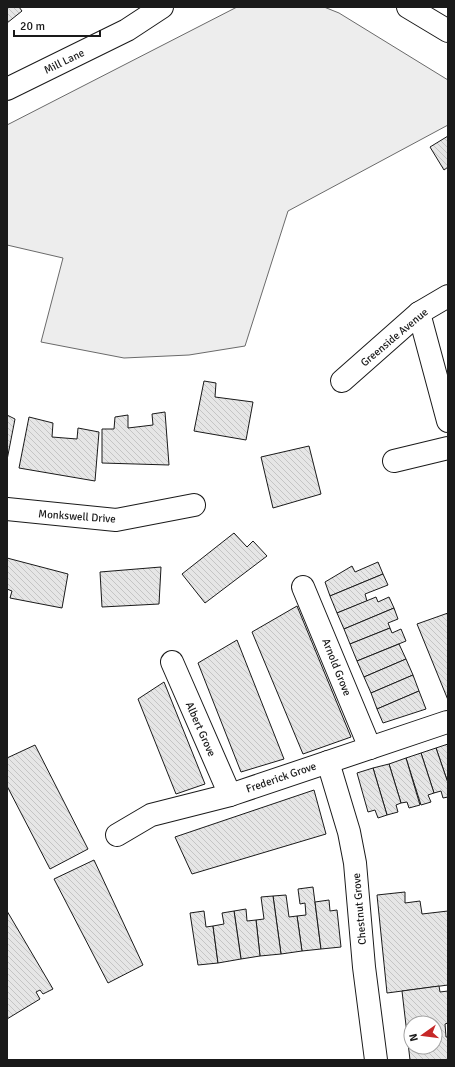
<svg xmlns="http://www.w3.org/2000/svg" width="455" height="1067" font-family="Signika,sans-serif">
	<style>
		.park { fill: #ededed; stroke: #6a6a6a }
		.building { fill: url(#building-back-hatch); stroke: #1a1a1a; fill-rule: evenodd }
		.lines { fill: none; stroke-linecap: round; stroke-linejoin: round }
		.street-casing { stroke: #1a1a1a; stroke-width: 24 }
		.secondary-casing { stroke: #1a1a1a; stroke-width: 24 }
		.street { stroke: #fff; stroke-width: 22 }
		.secondary { stroke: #fff; stroke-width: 22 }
		.labels { text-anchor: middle; stroke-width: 3; stroke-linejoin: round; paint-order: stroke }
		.street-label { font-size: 11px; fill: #1a1a1a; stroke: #fff }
	</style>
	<defs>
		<pattern id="building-back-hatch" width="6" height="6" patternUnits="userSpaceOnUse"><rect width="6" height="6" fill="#e6e6e6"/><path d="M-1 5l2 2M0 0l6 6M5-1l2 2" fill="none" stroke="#c5c5c5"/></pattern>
	</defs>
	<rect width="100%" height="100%" fill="#fff"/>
	<!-- park -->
	<polygon class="park" points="237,7 324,7 339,13 448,80 448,125 288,211 245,346 189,355 124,358 41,342 63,258 7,245 7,125"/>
	<!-- building -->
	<g class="building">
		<polygon points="7,7 19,7 22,11 7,23"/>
		<polygon points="448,136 448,167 444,170 430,147"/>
		<polygon points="204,381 216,383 215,397 253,402 246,440 194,431"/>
		<polygon points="165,412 169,465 102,463 102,429 114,429 115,417 128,415 128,428 153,425 152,414"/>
		<polygon points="7,415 15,419 7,460"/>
		<polygon points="29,417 53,423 52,437 77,439 78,428 99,432 95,481 19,468"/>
		<polygon points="309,446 321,494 273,508 261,457"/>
		<polygon points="234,533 247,547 253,541 267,556 205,603 182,574"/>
		<polygon points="7,558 68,574 62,608 10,598 12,591 7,589"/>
		<polygon points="378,562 383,574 330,596 325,582 352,566 355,572"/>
		<polygon points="161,567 159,604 102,607 100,572"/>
		<polygon points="383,574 388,585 365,594 367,601 337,613 330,596"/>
		<polygon points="376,597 378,602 389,597 394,608 344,629 337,613"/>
		<polygon points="297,606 351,737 303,754 252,632"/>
		<polygon points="394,608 398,619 388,623 390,628 350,644 344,629"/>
		<polygon points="448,613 448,700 417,624"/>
		<polygon points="390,628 392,633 401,629 406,641 357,661 350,644"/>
		<polygon points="237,640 284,759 241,772 198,663"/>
		<polygon points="399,644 406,659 364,677 357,661"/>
		<polygon points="406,659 413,675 371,693 364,677"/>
		<polygon points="413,675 419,691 377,709 371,693"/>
		<polygon points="164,682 205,784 176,794 138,699"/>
		<polygon points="419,691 426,709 383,723 377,709"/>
		<polygon points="448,744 448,783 436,748"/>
		<polygon points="35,745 88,849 50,869 7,786 7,758"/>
		<polygon points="436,748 448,783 448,797 443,798 441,791 434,793 421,753"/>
		<polygon points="421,753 434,793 428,795 431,802 421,805 406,758"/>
		<polygon points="406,758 420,805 409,808 407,802 401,803 389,764"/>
		<polygon points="389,764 401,803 396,805 398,812 387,815 373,768"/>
		<polygon points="373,768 387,815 378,818 375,810 368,812 357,773"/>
		<polygon points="314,790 326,834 192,874 175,837"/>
		<polygon points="94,860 143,965 108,983 54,879"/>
		<polygon points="313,887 321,949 302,951 297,916 306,915 305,903 300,904 298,889"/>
		<polygon points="405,892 405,903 420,901 422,914 448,911 448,985 387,993 377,895"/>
		<polygon points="286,895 289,917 297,916 302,951 281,954 273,896"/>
		<polygon points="273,896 281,954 260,956 256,920 264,919 261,897"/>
		<polygon points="329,900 330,911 337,910 341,947 321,949 315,902"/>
		<polygon points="246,909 247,921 256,920 260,956 241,959 234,911"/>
		<polygon points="7,911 53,989 43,994 40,990 36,992 40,999 7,1019"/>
		<polygon points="204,911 206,927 213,926 218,963 198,965 190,913"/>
		<polygon points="234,911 241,959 218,963 213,926 224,924 222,913"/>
		<path d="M439,986L440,992L448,991V1023L445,1024L446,1037H448V1060H410L402,991ZM411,1023H435V1047H411Z"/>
	</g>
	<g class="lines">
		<defs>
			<g id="street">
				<polyline points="408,7 448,31"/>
				<polyline points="419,313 448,421"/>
				<polyline points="342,381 419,313 448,296"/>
				<polyline points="394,461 448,448"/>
				<polyline points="7,509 116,520 194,505"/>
				<polyline points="303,587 370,748"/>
				<polyline points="172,662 230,795"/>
				<polyline points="328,762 349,832 355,863 364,967 376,1060"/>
				<polyline points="117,835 151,815 230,795 447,722"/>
			</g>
			<polyline id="secondary" points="7,89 127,30 162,7"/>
		</defs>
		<!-- street casing -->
		<use href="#street" class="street-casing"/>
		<!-- secondary casing -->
		<use href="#secondary" class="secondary-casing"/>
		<!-- street -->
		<use href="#street" class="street"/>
		<!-- secondary -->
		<use href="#secondary" class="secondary"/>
	</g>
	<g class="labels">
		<!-- street labels -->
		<g class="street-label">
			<text transform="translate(64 61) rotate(-26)" y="4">Mill Lane</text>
			<text transform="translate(394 337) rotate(-40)" y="4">Greenside Avenue</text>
			<text transform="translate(77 516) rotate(4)" y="4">Monkswell Drive</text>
			<text transform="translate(337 667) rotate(68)" y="4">Arnold Grove</text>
			<text transform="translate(201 729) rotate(66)" y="4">Albert Grove</text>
			<text transform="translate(281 777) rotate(-19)" y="4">Frederick Grove</text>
			<text transform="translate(359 909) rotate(-95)" y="4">Chestnut Grove</text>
		</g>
	</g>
	<!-- border -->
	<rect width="455" height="1067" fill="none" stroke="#1a1a1a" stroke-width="16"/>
	<!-- north arrow -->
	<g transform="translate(423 1035) rotate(256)"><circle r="19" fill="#ffffff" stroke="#a3a3a3"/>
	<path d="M0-3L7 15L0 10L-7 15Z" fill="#c62828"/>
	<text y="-6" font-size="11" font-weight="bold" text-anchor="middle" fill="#1a1a1a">N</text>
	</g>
	<!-- scale -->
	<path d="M14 30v6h86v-6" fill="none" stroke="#1a1a1a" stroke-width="2"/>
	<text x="20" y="30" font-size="12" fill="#1a1a1a" stroke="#ffffff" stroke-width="3" paint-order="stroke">20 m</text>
</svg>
